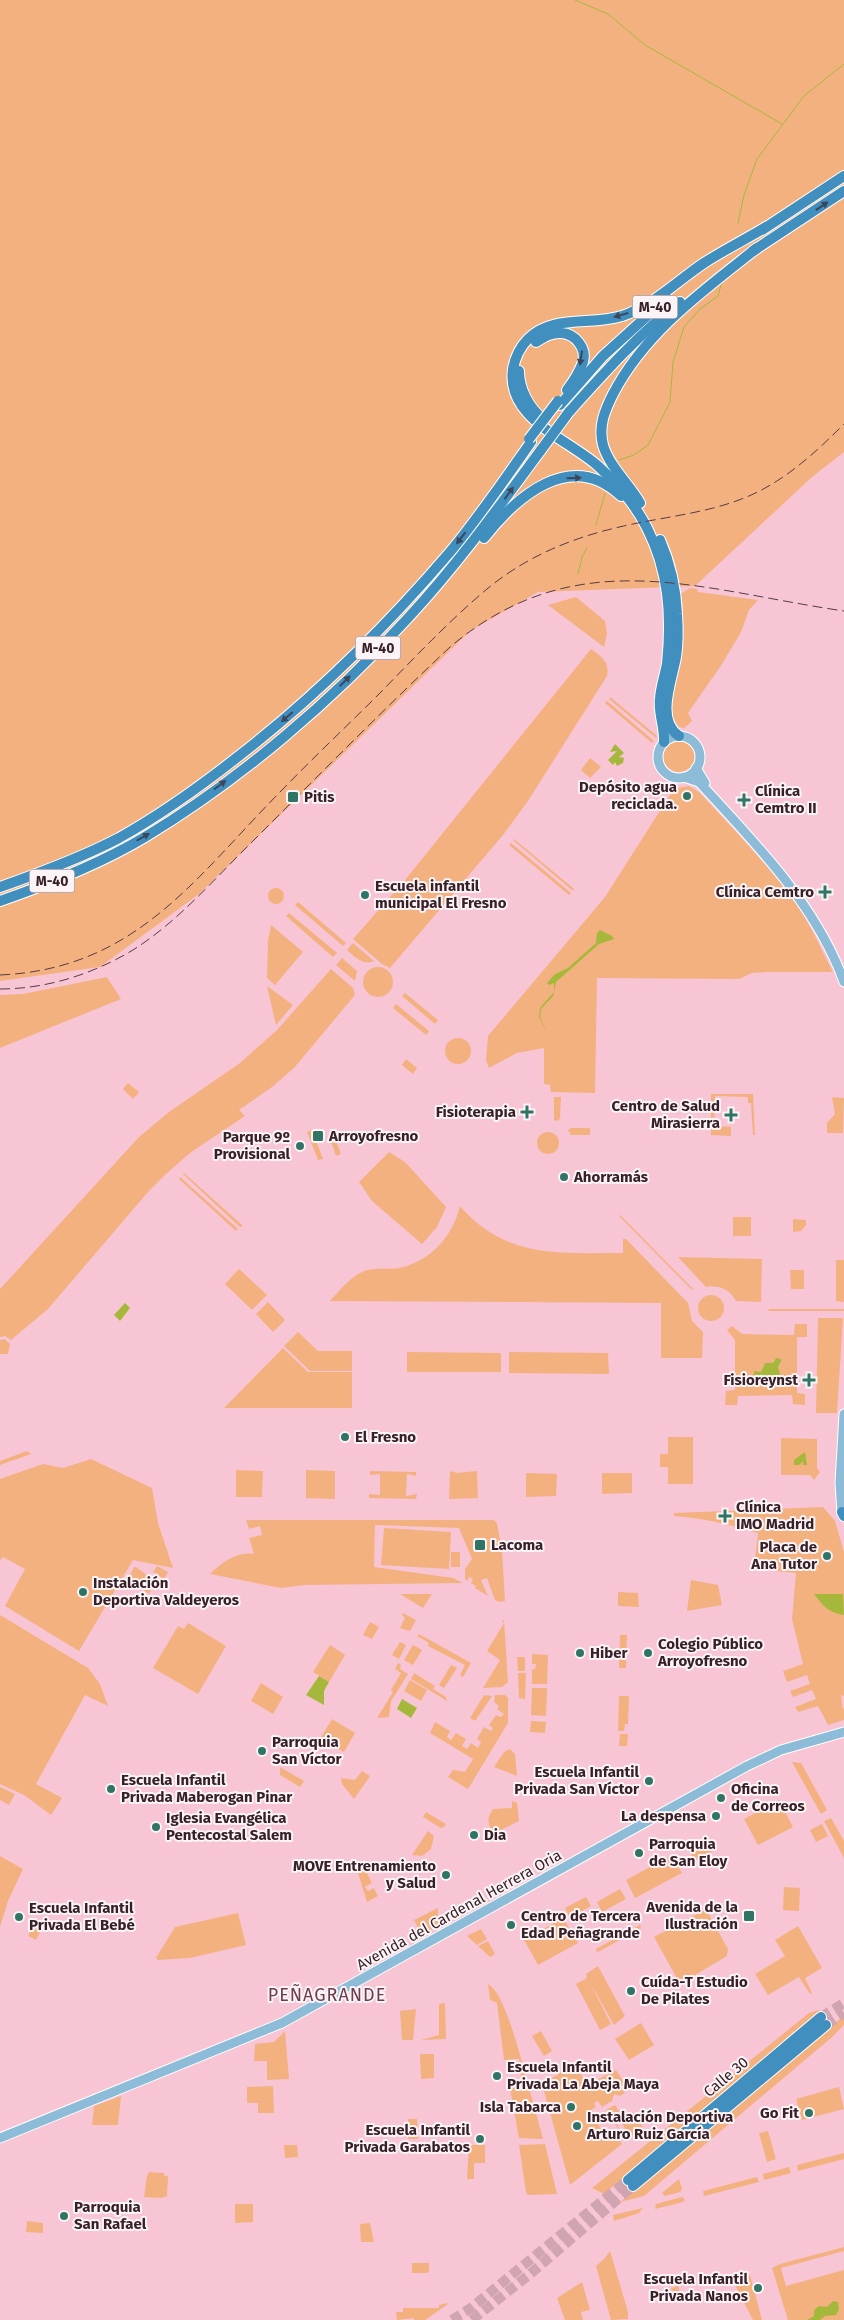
<svg xmlns="http://www.w3.org/2000/svg" width="844" height="2320" font-family="'Fira Sans',sans-serif">
	<style>
		.green { fill: #f4b180; fill-rule: evenodd }
		.water { fill: #a6b83b }
		.lines { fill: none; stroke-linecap: round; stroke-linejoin: round }
		.stream { stroke: #a6b83b; stroke-width: 1 }
		.highway-tunnel { stroke: #d1a4b2; stroke-width: 10; stroke-dasharray: 10 5; stroke-linecap: butt }
		.major-casing { stroke: #fff; stroke-width: 11 }
		.highway-casing { stroke: #fff; stroke-width: 12 }
		.major { stroke: #8dbcd8; stroke-width: 9 }
		.highway { stroke: #418fbe; stroke-width: 10 }
		.rail { stroke: #563b44; stroke-width: 1; stroke-dasharray: 10 5; stroke-linecap: butt }
		.highway-bridge-casing { stroke: #fff; stroke-width: 12; stroke-linecap: butt }
		.highway-bridge { stroke: #418fbe; stroke-width: 10 }
		.oneway { fill: #3a475c }
		.poi-dot { fill: #307466; stroke: #faf4f6; stroke-width: 2 }
		.labels { text-anchor: middle; stroke-width: 4; stroke-linejoin: round; paint-order: stroke }
		.shield { fill: #faf4f6; stroke: #726066; stroke-width: 1 }
		.shield-label { font-size: 14px; font-weight: bold; fill: #372028 }
		.poi-label { font-size: 15px; font-weight: bold; fill: #372028; stroke: #faf4f6; text-anchor: start }
		.street-label { font-size: 15px; fill: #372028; stroke: #faf4f6 }
		.quarter-label { font-size: 18px; letter-spacing: 1px; fill: #6f3b4e; stroke: #faf4f6 }
	</style>
	<rect width="100%" height="100%" fill="#f8c5d5"/>
	<!-- green -->
	<g class="green">
		<polygon points="0,0 844,0 844,452 812,477 695,586 538,592 470,631 199,894 100,967 0,981"/>
		<polygon points="690,588 697,589 698,592 758,600 749,610 741,632 722,664 688,713 692,721 684,728 679,727 670,713 679,591 682,593"/>
		<polygon points="576,597 605,621 607,633 604,647 548,605"/>
		<path d="M591,649C601,656 610,662 607,676L528,801L503,835L390,968L382,964L353,939L405,880Z"/>
		<polygon points="610,697 657,736 656,738 609,699"/>
		<polygon points="607,701 654,741 652,743 605,703"/>
		<circle cx="679" cy="756" r="16"/>
		<polygon points="590,758 601,767 590,778 581,770"/>
		<path d="M689,786L700,793C733,829 768,864 796,904C811,925 821,949 833,972H766L752,973L739,979L597,978L595,1093L551,1092L550,1085L544,1084V1048L517,1053L489,1068L486,1060L488,1036L605,897L670,795L678,788Z"/>
		<polygon points="514,839 574,889 573,891 513,840"/>
		<polygon points="511,843 571,893 569,895 509,845"/>
		<circle cx="276" cy="896" r="8"/>
		<polygon points="298,902 346,943 343,946 295,905"/>
		<polygon points="289,913 337,953 333,957 286,916"/>
		<polygon points="271,925 303,952 275,985 267,978 268,941"/>
		<path d="M353,943L374,961C363,966 355,957 347,950Z"/>
		<polygon points="342,958 357,971 355,981 336,965"/>
		<circle cx="378" cy="982" r="15"/>
		<polygon points="331,969 353,988 355,995 294,1068 272,1087 239,1110 245,1116 190,1153 166,1174 148,1192 48,1309 11,1340 5,1336 0,1337 0,1289 139,1137 169,1112 240,1063 277,1030"/>
		<polygon points="107,977 121,999 0,1048 0,995 23,994"/>
		<polygon points="267,986 293,1005 276,1025"/>
		<polygon points="405,993 438,1020 435,1024 402,996"/>
		<polygon points="396,1004 429,1031 426,1035 393,1008"/>
		<circle cx="458" cy="1051" r="13"/>
		<polygon points="406,1059 417,1068 413,1074 402,1065"/>
		<polygon points="128,1083 139,1092 133,1099 123,1089"/>
		<polygon points="711,1094 753,1094 755,1135 753,1135 751,1103 748,1103 748,1097 715,1096 714,1126 731,1127 731,1136 711,1135"/>
		<polygon points="554,1097 561,1097 560,1118 558,1121 554,1120"/>
		<polygon points="832,1097 844,1098 843,1133 827,1133 827,1123 835,1114"/>
		<polygon points="571,1128 590,1128 590,1135 571,1135 568,1130"/>
		<polygon points="312,1130 323,1159 318,1160 307,1132"/>
		<circle cx="548" cy="1143" r="11"/>
		<polygon points="334,1135 341,1154 336,1156 329,1136"/>
		<polygon points="389,1152 405,1162 446,1207 437,1227 422,1244 372,1201 359,1182"/>
		<polygon points="184,1173 243,1226 240,1227 183,1174"/>
		<polygon points="180,1177 238,1229 236,1231 179,1179"/>
		<path d="M460,1206C506,1259 559,1253 623,1253V1239H626L688,1303L692,1321L703,1332L702,1358H661V1303L330,1301C340,1290 350,1277 364,1271C375,1267 388,1270 399,1268C430,1262 453,1236 460,1206Z"/>
		<polygon points="620,1215 693,1289 692,1290 619,1216"/>
		<rect x="733" y="1217" width="18" height="19"/>
		<polygon points="793,1219 806,1220 806,1225 801,1231 793,1232"/>
		<path d="M678,1257L762,1259L761,1302L736,1301C729,1289 720,1285 706,1287Z"/>
		<polygon points="836,1260 844,1260 844,1302 836,1301"/>
		<polygon points="239,1269 267,1295 252,1310 225,1284"/>
		<polygon points="790,1270 804,1270 804,1289 791,1289"/>
		<circle cx="711" cy="1308" r="13"/>
		<polygon points="268,1302 285,1320 273,1332 256,1314"/>
		<polygon points="769,1309 844,1309 844,1311 768,1311"/>
		<polygon points="818,1318 843,1318 837,1413 816,1413"/>
		<path d="M795,1324H807V1337H797V1393L805,1394V1405L793,1404L792,1395L738,1396L737,1405H725L726,1391L735,1390V1340L727,1330L732,1326L742,1334L794,1335ZM781,1359V1363L778,1367L779,1371L770,1380L766,1377L763,1380L761,1372L765,1363H773L774,1360Z"/>
		<polygon points="298,1332 318,1351 352,1351 352,1371 310,1371 284,1346"/>
		<polygon points="5,1339 10,1344 8,1354 0,1354 0,1340"/>
		<polygon points="283,1348 308,1372 352,1372 352,1408 224,1408"/>
		<polygon points="407,1352 501,1353 501,1372 407,1372"/>
		<polygon points="509,1352 608,1353 609,1374 509,1373"/>
		<polygon points="668,1437 693,1437 693,1484 668,1484 668,1467 660,1467 660,1454 668,1454"/>
		<polygon points="781,1438 817,1439 817,1468 820,1472 814,1480 810,1475 781,1475"/>
		<polygon points="27,1451 31,1454 0,1465 0,1461"/>
		<polygon points="91,1459 152,1488 158,1523 173,1568 133,1560 79,1651 5,1606 25,1569 3,1557 0,1561 0,1479 43,1464 63,1468"/>
		<polygon points="236,1470 263,1471 262,1497 236,1497"/>
		<polygon points="306,1470 335,1471 335,1499 306,1498"/>
		<polygon points="370,1471 416,1472 416,1476 407,1474 406,1496 417,1494 416,1499 369,1498 369,1494 380,1495 380,1474 370,1475"/>
		<polygon points="450,1471 457,1473 477,1471 478,1498 449,1499"/>
		<polygon points="526,1473 557,1474 556,1496 526,1497"/>
		<polygon points="602,1473 632,1473 632,1493 602,1494"/>
		<path d="M823,1507L835,1521L844,1552V1696L841,1695L843,1710L844,1707V1720L828,1725L818,1706L798,1712L795,1707L816,1699L812,1690L793,1697L790,1691L810,1684L807,1675L787,1682L783,1671L803,1664L792,1619L796,1573L754,1569L758,1533C730,1525 704,1518 674,1516V1513Z"/>
		<path d="M246,1520H494L497,1523L502,1551L505,1601L499,1602L495,1600L487,1578L481,1580L488,1596L475,1588L476,1586L471,1583L473,1579L469,1577L467,1581L465,1579V1569L472,1559L459,1528L375,1525L374,1567L453,1578L463,1583L305,1585L281,1588L210,1574C221,1563 237,1551 254,1554L249,1538L262,1535L260,1526L249,1529Z"/>
		<polygon points="384,1528 451,1532 449,1569 381,1565"/>
		<rect x="451" y="1552" width="9" height="15"/>
		<polygon points="157,1566 168,1572 164,1579 153,1572"/>
		<polygon points="134,1567 136,1567 148,1576 150,1575 157,1579 149,1594 137,1585 135,1587 127,1581"/>
		<polygon points="691,1580 718,1585 722,1605 687,1611"/>
		<polygon points="618,1592 638,1593 639,1607 618,1606"/>
		<polygon points="400,1594 432,1594 423,1608"/>
		<polygon points="403,1613 416,1620 410,1631 400,1628 405,1618 402,1615"/>
		<polygon points="0,1615 88,1668 100,1684 108,1706 85,1695 36,1784 62,1798 51,1815 24,1795 0,1784"/>
		<polygon points="504,1620 508,1682 502,1687 483,1688 500,1660 487,1651 504,1623 502,1621"/>
		<polygon points="370,1622 379,1627 372,1639 363,1635"/>
		<polygon points="188,1623 226,1646 198,1694 153,1668 178,1626 184,1629"/>
		<polygon points="419,1634 471,1663 463,1677 460,1675 465,1665 428,1646 429,1643 419,1637 417,1638"/>
		<polygon points="620,1635 627,1635 626,1668 619,1668"/>
		<polygon points="400,1642 406,1645 399,1659 392,1655"/>
		<polygon points="330,1645 345,1655 329,1682 313,1672"/>
		<polygon points="413,1645 422,1650 413,1665 404,1660"/>
		<polygon points="532,1654 548,1655 547,1684 532,1684 532,1669 535,1669 536,1664 532,1664"/>
		<polygon points="517,1657 525,1657 525,1671 518,1671"/>
		<polygon points="398,1663 401,1665 400,1669 408,1674 391,1701 389,1717 377,1718 393,1692 391,1690 401,1673 395,1669"/>
		<polygon points="451,1665 457,1668 444,1688 439,1685"/>
		<polygon points="414,1673 435,1686 433,1689 446,1697 447,1701 411,1679"/>
		<polygon points="518,1673 526,1673 525,1699 519,1698"/>
		<polygon points="410,1680 427,1690 421,1701 404,1691"/>
		<polygon points="261,1683 283,1697 273,1714 251,1701"/>
		<polygon points="532,1688 547,1688 546,1716 531,1715"/>
		<polygon points="484,1695 492,1696 475,1721 470,1718"/>
		<polygon points="495,1695 505,1695 508,1698 508,1723 468,1789 448,1777 453,1770 465,1772 473,1759 430,1733 435,1722 450,1731 447,1737 451,1740 456,1733 466,1739 462,1746 467,1749 471,1743 478,1748 481,1742 477,1739 484,1727 491,1731 493,1728 489,1725 496,1715 501,1717 504,1714 497,1709 499,1706 494,1702"/>
		<polygon points="619,1696 629,1696 628,1724 625,1724 624,1731 618,1731"/>
		<polygon points="332,1719 355,1733 344,1752 320,1739"/>
		<polygon points="531,1721 546,1722 545,1733 530,1732"/>
		<polygon points="620,1734 628,1734 627,1746 619,1746"/>
		<polygon points="510,1749 515,1754 517,1776 494,1767 504,1752"/>
		<polygon points="792,1762 801,1763 827,1810 821,1814"/>
		<polygon points="280,1767 304,1781 300,1787 280,1775"/>
		<polygon points="362,1771 370,1776 354,1799 342,1784 341,1778 355,1780"/>
		<polygon points="0,1787 15,1794 9,1805 0,1800"/>
		<polygon points="779,1800 793,1827 758,1845 744,1819"/>
		<path d="M512,1801L517,1803L519,1821L493,1834C488,1824 486,1819 493,1809L512,1808Z"/>
		<polygon points="426,1812 446,1824 444,1827 441,1828 423,1817"/>
		<polygon points="831,1818 844,1841 844,1858 824,1821"/>
		<polygon points="822,1824 828,1836 816,1842 810,1830"/>
		<polygon points="428,1831 434,1836 431,1849 422,1856 412,1855"/>
		<polygon points="705,1841 717,1849 695,1861 688,1850"/>
		<polygon points="672,1855 682,1873 635,1898 626,1880"/>
		<polygon points="0,1856 23,1869 8,1901 0,1927"/>
		<polygon points="365,1869 372,1883 365,1887 368,1891 374,1888 378,1896 367,1902 358,1873"/>
		<polygon points="784,1887 800,1888 799,1911 783,1910"/>
		<polygon points="620,1889 626,1899 602,1912 597,1902"/>
		<polygon points="586,1897 591,1906 570,1918 565,1908"/>
		<polygon points="438,1908 438,1923 430,1931 422,1935 414,1920"/>
		<polygon points="706,1909 728,1949 727,1956 680,1984 654,1937"/>
		<polygon points="238,1913 246,1945 190,1958 158,1960 156,1958 175,1927"/>
		<polygon points="563,1918 578,1943 538,1965 524,1940"/>
		<polygon points="37,1920 44,1924 36,1940 28,1936"/>
		<polygon points="640,1925 641,1928 598,1952 596,1951 596,1949"/>
		<polygon points="798,1926 822,1968 805,1978 812,1993 810,1994 799,1977 768,1995 755,1974 785,1956 775,1940"/>
		<polygon points="481,1929 487,1939 477,1945 467,1936"/>
		<polygon points="488,1941 495,1954 490,1957 478,1946"/>
		<polygon points="598,1966 625,2016 614,2025 589,1981 611,2024 600,2030 576,1984 587,1978 586,1974"/>
		<path d="M488,1984C505,1993 520,2056 526,2076L521,2077L519,2059L504,2060L497,2003L490,2000Z"/>
		<polygon points="445,2003 446,2039 421,2040 439,2035 439,2004"/>
		<polygon points="416,2009 413,2040 402,2040 400,2011"/>
		<polygon points="818,2010 821,2011 604,2194 592,2188 809,2013"/>
		<polygon points="841,2018 844,2019 844,2025 831,2038 644,2196 620,2202"/>
		<polygon points="641,2023 654,2045 629,2060 615,2039"/>
		<polygon points="285,2031 289,2079 267,2080 267,2061 254,2061 255,2044 274,2042"/>
		<polygon points="541,2031 552,2051 544,2056 532,2036"/>
		<polygon points="420,2054 434,2054 434,2078 421,2079"/>
		<polygon points="575,2064 587,2085 616,2070 625,2084 621,2087 625,2093 620,2096 614,2094 612,2101 602,2107 598,2101 594,2103 596,2107 592,2109 594,2118 604,2134 613,2129 622,2144 570,2185 542,2084"/>
		<polygon points="526,2082 528,2084 543,2139 519,2138 509,2083"/>
		<polygon points="273,2086 274,2113 258,2113 258,2103 247,2103 247,2087"/>
		<polygon points="839,2087 844,2109 802,2120 796,2099"/>
		<polygon points="121,2096 118,2125 92,2125 94,2106"/>
		<polygon points="615,2105 620,2113 613,2117 626,2141 606,2110"/>
		<polygon points="633,2112 636,2117 628,2122 630,2125 638,2120 643,2127 630,2137 620,2120"/>
		<polygon points="408,2119 417,2119 418,2139 408,2139"/>
		<polygon points="768,2131 776,2159 767,2162 759,2133"/>
		<polygon points="545,2144 557,2194 528,2195 526,2192 519,2145"/>
		<polygon points="284,2145 297,2145 298,2157 285,2158"/>
		<polygon points="469,2145 485,2145 485,2163 474,2163 474,2179 467,2179"/>
		<polygon points="844,2153 844,2159 798,2171 797,2165"/>
		<polygon points="789,2167 791,2173 764,2180 763,2174"/>
		<polygon points="149,2172 164,2173 164,2176 168,2176 167,2196 161,2198 144,2197 147,2176"/>
		<polygon points="757,2177 759,2182 704,2196 703,2191"/>
		<polygon points="679,2179 682,2189 680,2192 665,2196 662,2193"/>
		<polygon points="682,2197 685,2200 683,2202 655,2209 656,2204"/>
		<polygon points="235,2204 253,2204 253,2222 235,2223"/>
		<polygon points="643,2208 639,2213 614,2221 613,2215"/>
		<polygon points="27,2221 43,2223 43,2233 26,2232"/>
		<polygon points="370,2223 374,2242 361,2242 360,2224"/>
		<polygon points="844,2247 844,2251 781,2268 786,2286 844,2270 844,2320 788,2320 772,2268 780,2264"/>
		<polygon points="610,2251 628,2312 628,2319 611,2320 596,2266 605,2258"/>
		<polygon points="412,2263 429,2263 429,2271 427,2273 412,2273"/>
		<polygon points="750,2275 762,2320 753,2320 733,2281"/>
		<polygon points="582,2282 590,2310 581,2312 583,2320 565,2320 557,2298"/>
		<polygon points="678,2286 682,2300 675,2302 671,2288"/>
		<polygon points="447,2303 448,2304 425,2320 414,2320 414,2318 397,2320 396,2312 403,2312 403,2308 439,2308 439,2305"/>
	</g>
	<!-- water -->
	<g class="water">
		<polygon points="615,744 624,753 619,757 624,758 623,763 617,766 615,762 613,765 608,760 617,751 610,752"/>
		<polygon points="600,930 612,936 614,939 599,944 556,982 553,996 541,1009 540,1018 548,1033 539,1018 540,1008 554,992 554,983 549,985 547,983 555,974 568,968 596,943 597,933"/>
		<polygon points="125,1303 130,1308 120,1321 114,1315"/>
		<polygon points="776,1358 781,1359 781,1362 778,1367 780,1373 778,1379 774,1381 766,1377 761,1381 754,1379 754,1371 761,1372 765,1363 773,1363"/>
		<polygon points="805,1452 807,1465 803,1465 803,1461 799,1465 794,1465 794,1460"/>
		<path d="M814,1594H843L844,1615C829,1613 823,1606 814,1594Z"/>
		<polygon points="319,1676 329,1682 324,1691 324,1705 306,1695"/>
		<polygon points="402,1699 417,1708 411,1718 397,1709"/>
		<polygon points="833,2301 838,2302 839,2309 836,2315 825,2316 820,2320 807,2320 814,2316 814,2310 819,2306 827,2307"/>
	</g>
	<g class="lines">
		<!-- stream -->
		<g class="stream">
			<polyline points="575,0 608,14 645,45 782,124"/>
			<polyline points="738,223 744,195 757,159 804,96 844,64"/>
			<polyline points="619,460 634,455 648,445 670,402 673,362 684,327 700,309 718,296 722,281"/>
			<polyline points="596,525 605,493"/>
			<polyline points="578,574 582,557 587,548"/>
		</g>
		<!-- highway-tunnel -->
		<g class="highway-tunnel">
			<polyline points="821,2017 844,2003"/>
			<polyline points="826,2025 844,2013"/>
			<polyline points="452,2320 471,2308 628,2180"/>
			<polyline points="472,2320 530,2274 633,2186"/>
		</g>
		<defs>
			<g id="major">
				<circle cx="679" cy="757" r="21"/>
				<polyline points="696,768 705,783"/>
				<path d="M684,777L699,782C754,842 816,904 844,982"/>
				<polyline points="842,1512 840,1483 844,1414"/>
				<polyline points="0,2138 282,2023 747,1766 781,1750 844,1732"/>
			</g>
			<g id="highway">
				<polyline points="762,230 844,176"/>
				<polyline points="753,251 844,191"/>
				<path d="M536,342C544,337 552,332 562,333C575,334 587,348 583,362C580,371 573,382 567,390"/>
				<path d="M519,371C519,389 529,408 543,419"/>
				<polyline points="560,405 603,356 667,298"/>
				<path d="M569,412C604,373 638,335 680,302"/>
				<path d="M640,503C629,484 609,466 603,445C598,426 605,410 613,394C646,331 703,291 757,248"/>
				<path d="M484,538C516,497 571,448 621,496"/>
				<path d="M660,540C670,563 676,589 677,614C678,628 678,643 676,657C672,680 655,720 679,736"/>
				<path d="M664,742C665,727 658,713 660,698C661,686 665,675 667,664C672,616 669,571 647,528C635,504 618,484 598,466C568,439 506,419 513,369C515,358 520,347 528,339C553,314 591,326 622,316C653,306 677,281 704,263C724,250 746,239 766,227"/>
				<path d="M0,887C40,873 81,858 119,838C160,815 198,788 235,759C314,698 385,628 450,552C479,517 505,479 531,442"/>
				<path d="M0,901C49,884 100,864 145,837C240,780 333,700 408,618C457,565 499,507 541,450"/>
				<polyline points="842,1512 844,1516"/>
				<polyline points="628,2180 821,2017"/>
				<polyline points="633,2186 826,2025"/>
			</g>
		</defs>
		<!-- major casing -->
		<use href="#major" class="major-casing"/>
		<!-- highway casing -->
		<use href="#highway" class="highway-casing"/>
		<!-- major -->
		<use href="#major" class="major"/>
		<!-- highway -->
		<use href="#highway" class="highway"/>
		<!-- rail -->
		<g class="rail">
			<path d="M0,975C136,969 195,878 282,790C315,756 349,724 382,691C416,656 450,620 487,589C529,554 579,535 633,524C671,516 712,512 749,496C786,480 816,452 844,424"/>
			<path d="M0,989C47,989 93,974 133,950C179,921 217,876 256,838C320,774 384,709 450,647C577,540 699,590 844,611"/>
		</g>
		<defs>
			<g id="highway-bridge">
				<polyline points="529,439 558,401"/>
				<polyline points="541,450 569,412"/>
			</g>
		</defs>
		<!-- highway-bridge casing -->
		<use href="#highway-bridge" class="highway-bridge-casing"/>
		<!-- highway-bridge -->
		<use href="#highway-bridge" class="highway-bridge"/>
	</g>
	<!-- one-way arrows -->
	<defs><path id="oneway-solid" d="M-6-.8H1V-3.2L6.5 0L1 3.2V.8H-6Z" transform="scale(1.25)"/></defs>
	<g class="oneway">
		<use href="#oneway-solid" transform="translate(822 206) rotate(-34)"/>
		<use href="#oneway-solid" transform="translate(621 315) rotate(164)"/>
		<use href="#oneway-solid" transform="translate(581 358) rotate(98)"/>
		<use href="#oneway-solid" transform="translate(574 478) rotate(-2)"/>
		<use href="#oneway-solid" transform="translate(509 493) rotate(-54)"/>
		<use href="#oneway-solid" transform="translate(461 538) rotate(128)"/>
		<use href="#oneway-solid" transform="translate(345 681) rotate(-45)"/>
		<use href="#oneway-solid" transform="translate(287 717) rotate(139)"/>
		<use href="#oneway-solid" transform="translate(220 785) rotate(-37)"/>
		<use href="#oneway-solid" transform="translate(143 837) rotate(-30)"/>
	</g>
	<!-- markers -->
	<g class="poi-dot">
		<circle cx="687" cy="796" r="5"/>
		<rect x="287" y="791" width="12" height="12" rx="2.5"/>
		<path d="M741.5 792.5h5v5h5v5h-5v5h-5v-5h-5v-5h5z"/>
		<path d="M822.5 884.5h5v5h5v5h-5v5h-5v-5h-5v-5h5z"/>
		<circle cx="365" cy="895" r="5"/>
		<path d="M524.5 1104.5h5v5h5v5h-5v5h-5v-5h-5v-5h5z"/>
		<path d="M728.5 1107.5h5v5h5v5h-5v5h-5v-5h-5v-5h5z"/>
		<rect x="312" y="1130" width="12" height="12" rx="2.5"/>
		<circle cx="300" cy="1146" r="5"/>
		<circle cx="564" cy="1177" r="5"/>
		<path d="M806.5 1372.5h5v5h5v5h-5v5h-5v-5h-5v-5h5z"/>
		<circle cx="345" cy="1437" r="5"/>
		<path d="M722.5 1508.5h5v5h5v5h-5v5h-5v-5h-5v-5h5z"/>
		<rect x="474" y="1539" width="12" height="12" rx="2.5"/>
		<circle cx="827" cy="1556" r="5"/>
		<circle cx="83" cy="1592" r="5"/>
		<circle cx="580" cy="1653" r="5"/>
		<circle cx="648" cy="1653" r="5"/>
		<circle cx="262" cy="1751" r="5"/>
		<circle cx="649" cy="1781" r="5"/>
		<circle cx="111" cy="1789" r="5"/>
		<circle cx="721" cy="1798" r="5"/>
		<circle cx="716" cy="1816" r="5"/>
		<circle cx="156" cy="1827" r="5"/>
		<circle cx="474" cy="1835" r="5"/>
		<circle cx="639" cy="1853" r="5"/>
		<circle cx="446" cy="1875" r="5"/>
		<rect x="743" y="1910" width="12" height="12" rx="2.5"/>
		<circle cx="19" cy="1917" r="5"/>
		<circle cx="511" cy="1925" r="5"/>
		<circle cx="631" cy="1991" r="5"/>
		<circle cx="497" cy="2076" r="5"/>
		<circle cx="571" cy="2107" r="5"/>
		<circle cx="809" cy="2113" r="5"/>
		<circle cx="577" cy="2126" r="5"/>
		<circle cx="480" cy="2139" r="5"/>
		<circle cx="64" cy="2216" r="5"/>
		<circle cx="758" cy="2288" r="5"/>
	</g>
	<g class="labels">
		<!-- shield labels -->
		<g class="shield">
			<rect x="632.5" y="295.5" width="45" height="23" rx="4"/>
			<rect x="355.5" y="636.5" width="45" height="23" rx="4"/>
			<rect x="29.5" y="869.5" width="45" height="23" rx="4"/>
		</g>
		<g class="shield-label">
			<text x="655" y="312">M-40</text>
			<text x="378" y="653">M-40</text>
			<text x="52" y="886">M-40</text>
		</g>
		<!-- poi labels -->
		<g class="poi-label">
			<text x="677" y="792" text-anchor="end">Depósito agua<tspan x="677" dy="17">reciclada.</tspan></text>
			<text x="755" y="796">Clínica<tspan x="755" dy="17">Cemtro II</tspan></text>
			<text x="304" y="802">Pitis</text>
			<text x="375" y="891">Escuela infantil<tspan x="375" dy="17">municipal El Fresno</tspan></text>
			<text x="814" y="897" text-anchor="end">Clínica Cemtro</text>
			<text x="720" y="1111" text-anchor="end">Centro de Salud<tspan x="720" dy="17">Mirasierra</tspan></text>
			<text x="516" y="1117" text-anchor="end">Fisioterapia</text>
			<text x="329" y="1141">Arroyofresno</text>
			<text x="290" y="1142" text-anchor="end">Parque 9º<tspan x="290" dy="17">Provisional</tspan></text>
			<text x="574" y="1182">Ahorramás</text>
			<text x="798" y="1385" text-anchor="end">Fisioreynst</text>
			<text x="355" y="1442">El Fresno</text>
			<text x="736" y="1512">Clínica<tspan x="736" dy="17">IMO Madrid</tspan></text>
			<text x="491" y="1550">Lacoma</text>
			<text x="817" y="1552" text-anchor="end">Placa de<tspan x="817" dy="17">Ana Tutor</tspan></text>
			<text x="93" y="1588">Instalación<tspan x="93" dy="17">Deportiva Valdeyeros</tspan></text>
			<text x="658" y="1649">Colegio Público<tspan x="658" dy="17">Arroyofresno</tspan></text>
			<text x="590" y="1658">Hiber</text>
			<text x="272" y="1747">Parroquia<tspan x="272" dy="17">San Víctor</tspan></text>
			<text x="639" y="1777" text-anchor="end">Escuela Infantil<tspan x="639" dy="17">Privada San Víctor</tspan></text>
			<text x="121" y="1785">Escuela Infantil<tspan x="121" dy="17">Privada Maberogan Pinar</tspan></text>
			<text x="731" y="1794">Oficina<tspan x="731" dy="17">de Correos</tspan></text>
			<text x="706" y="1821" text-anchor="end">La despensa</text>
			<text x="166" y="1823">Iglesia Evangélica<tspan x="166" dy="17">Pentecostal Salem</tspan></text>
			<text x="484" y="1840">Dia</text>
			<text x="649" y="1849">Parroquia<tspan x="649" dy="17">de San Eloy</tspan></text>
			<text x="436" y="1871" text-anchor="end">MOVE Entrenamiento<tspan x="436" dy="17">y Salud</tspan></text>
			<text x="738" y="1912" text-anchor="end">Avenida de la<tspan x="738" dy="17">Ilustración</tspan></text>
			<text x="29" y="1913">Escuela Infantil<tspan x="29" dy="17">Privada El Bebé</tspan></text>
			<text x="521" y="1921">Centro de Tercera<tspan x="521" dy="17">Edad Peñagrande</tspan></text>
			<text x="641" y="1987">Cuída-T Estudio<tspan x="641" dy="17">De Pilates</tspan></text>
			<text x="507" y="2072">Escuela Infantil<tspan x="507" dy="17">Privada La Abeja Maya</tspan></text>
			<text x="561" y="2112" text-anchor="end">Isla Tabarca</text>
			<text x="799" y="2118" text-anchor="end">Go Fit</text>
			<text x="587" y="2122">Instalación Deportiva<tspan x="587" dy="17">Arturo Ruiz García</tspan></text>
			<text x="470" y="2135" text-anchor="end">Escuela Infantil<tspan x="470" dy="17">Privada Garabatos</tspan></text>
			<text x="74" y="2212">Parroquia<tspan x="74" dy="17">San Rafael</tspan></text>
			<text x="748" y="2284" text-anchor="end">Escuela Infantil<tspan x="748" dy="17">Privada Nanos</tspan></text>
		</g>
		<!-- street labels -->
		<g class="street-label">
			<text transform="translate(459 1910) rotate(-29)" y="5">Avenida del Cardenal Herrera Oria</text>
			<text transform="translate(726 2077) rotate(-40)" y="5">Calle 30</text>
		</g>
		<!-- quarter labels -->
		<g class="quarter-label">
			<text x="327" y="2001">PEÑAGRANDE</text>
		</g>
	</g>
</svg>
